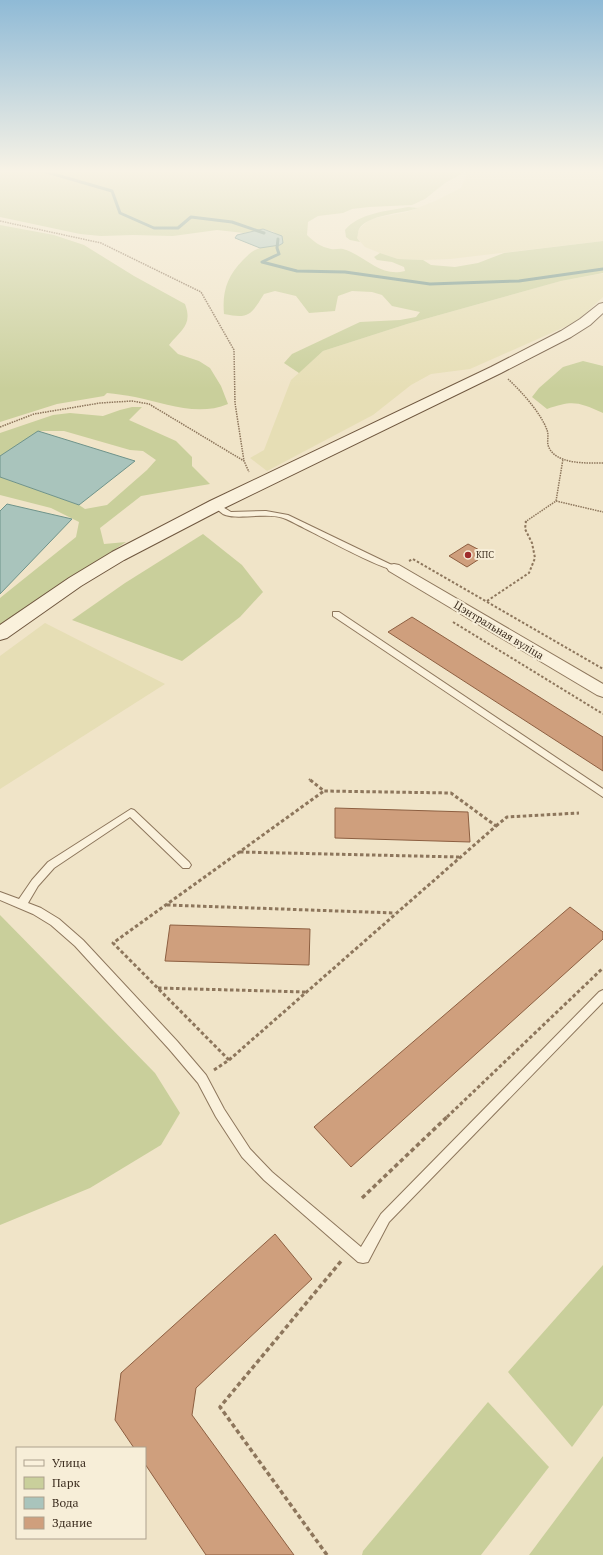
<svg xmlns="http://www.w3.org/2000/svg" width="603" height="1555" font-family="'PT Serif',serif">
	<style>
		.farmland { fill: #e6deb5 }
		.green { fill: #c9cf9b }
		.water { fill: #a9c4bc; stroke: #6f938a }
		.lines { fill: none; stroke-linecap: round; stroke-linejoin: round }
		.stream { stroke: #6f938a; stroke-width: 3 }
		.building { fill: #cf9f7d; stroke: #8d5f41 }
		.lane-casing { stroke: #8d765c; stroke-width: 2 }
		.street-casing { stroke: #8d765c; stroke-width: 2 }
		.secondary-casing { stroke: #6f573f; stroke-width: 2 }
		.path-far3 { stroke: #8d765c; stroke-width: 1.5; stroke-dasharray: 1.5 1; stroke-linecap: butt }
		.path-far2 { stroke: #8d765c; stroke-width: 2; stroke-dasharray: 2.5 2; stroke-linecap: butt }
		.path-far1 { stroke: #8d765c; stroke-width: 3; stroke-dasharray: 3.5 2.5; stroke-linecap: butt }
		.path { stroke: #8d765c; stroke-width: 3.5; stroke-dasharray: 4.5 3; stroke-linecap: butt }
		.lane { fill: #faf1dc; fill-rule: evenodd }
		.street { fill: #faf1dc; fill-rule: evenodd }
		.secondary { fill: #faf1dc; fill-rule: evenodd }
		.poi-dot { fill: #9e2a2b; stroke: #f7eed8; stroke-width: 1.5 }
		.labels { text-anchor: middle; stroke-width: 4; stroke-linejoin: round; paint-order: stroke }
		.far-poi-label { font-size: 9px; fill: #3d2e20; stroke: #f7eed8; text-anchor: start }
		.street-label { font-size: 11px; fill: #3d2e20; stroke: #f7eed8 }
	</style>
	<rect width="100%" height="100%" fill="#f0e4c8"/>
	<!-- farmland -->
	<g class="farmland">
		<polygon points="466,171 603,171 603,241 450,259 423,260 398,259 380,253 365,247 357,238 359,229 370,219 407,212 435,201 461,188 466,176"/>
		<polygon points="599,274 603,274 603,297 576,322 470,369 431,374 411,385 373,415 267,471 250,458 264,450 291,380 323,351 407,324 561,281"/>
		<polygon points="45,623 165,684 0,789 0,656"/>
	</g>
	<!-- green -->
	<g class="green">
		<path d="M0,171H460L461,174L445,183L425,199L412,205L369,207L352,209L343,213L318,216L308,222L307,235C314,242 321,247 331,249C335,250 339,248 343,249C365,255 380,278 405,271L404,267L392,262L377,260L374,257L380,253L398,259L423,260L431,265L455,267L478,263L504,253L603,241V273L561,281L407,324L323,351L299,373L284,363L292,354L360,322L400,320L416,317L420,312L392,306L382,295L372,292L352,291L338,296L335,311L309,313L296,296L275,291L264,294C251,315 249,319 224,314C222,292 227,276 243,260C248,255 254,249 261,248C267,246 274,246 280,245L274,232L263,229L244,233L217,230L173,236L133,235L101,236L80,234L0,217Z"/>
		<path d="M408,207L418,208C402,214 368,214 359,229C358,231 358,236 357,238L360,242L350,240L346,237L345,230C359,213 387,211 408,207Z"/>
		<path d="M0,225L54,235L84,245L134,276L185,304C193,325 181,330 169,345L178,354L199,361L210,368L221,386L228,404C197,417 165,403 135,397C126,395 116,394 107,393L104,396L57,404L0,422Z"/>
		<path d="M583,361L603,366V413C578,402 573,400 547,409L532,397L539,388L563,367Z"/>
		<polygon points="132,407 142,407 129,420 176,441 192,457 192,466 210,484 141,496 100,528 104,544 126,542 79,573 0,628 0,598 76,537 79,522 51,508 0,495 0,477 79,505 85,509 107,505 147,470 156,460 143,451 130,450 64,431 41,431 0,457 0,433 53,415 70,413 103,416 120,410"/>
		<polygon points="203,534 242,565 263,592 240,617 182,661 72,620 125,583"/>
		<polygon points="0,915 155,1073 180,1113 161,1145 90,1188 0,1225"/>
		<polygon points="603,1265 603,1405 572,1447 508,1372"/>
		<polygon points="488,1402 549,1467 481,1555 362,1555 363,1551"/>
		<polygon points="603,1456 603,1555 529,1555"/>
	</g>
	<!-- water -->
	<g class="water">
		<polygon points="263,229 282,236 283,243 280,245 260,248 235,238 237,235"/>
		<polygon points="38,431 135,461 79,505 0,477 0,456"/>
		<polygon points="7,504 72,519 0,594 0,511"/>
	</g>
	<g class="lines">
		<!-- stream -->
		<g class="stream">
			<polyline points="43,171 112,191 120,213 154,228 178,228 191,217 232,222 264,233"/>
			<polyline points="278,239 277,248 279,254 262,262 297,271 345,272 430,284 519,281 603,269"/>
		</g>
	</g>
	<!-- building -->
	<g class="building">
		<polygon points="468,544 487,554 467,567 449,556"/>
		<polygon points="412,617 603,737 603,771 388,632"/>
		<polygon points="335,808 468,812 470,842 335,838"/>
		<polygon points="570,907 603,932 603,939 351,1167 314,1127"/>
		<polygon points="170,925 310,929 309,965 165,961"/>
		<polygon points="275,1234 312,1279 196,1388 192,1415 294,1555 206,1555 145,1464 145,1448 134,1448 115,1420 121,1373"/>
	</g>
	<g class="lines">
		<defs>
			<g id="lane">
				<path d="M216,503L231,512L266,511L288,515L398,568L397,570C384,572 304,527 286,519C269,511 236,521 223,514C220,512 217,509 214,506V504Z"/>
				<polygon points="333,612 339,612 603,789 603,797 333,616"/>
				<polygon points="131,809 134,810 189,862 191,865 189,868 183,868 130,817 54,868 38,886 28,903 41,908 59,919 83,940 177,1041 206,1075 224,1109 250,1149 272,1172 361,1247 381,1214 599,992 603,990 603,1002 389,1222 368,1262 363,1263 358,1262 264,1180 242,1157 216,1117 198,1083 169,1049 75,946 51,925 33,914 0,900 0,892 19,899 32,880 48,862"/>
			</g>
			<polygon id="street" points="394,564 399,565 603,684 603,697 597,695 389,571 387,568 389,565"/>
			<polygon id="secondary" points="603,303 603,313 590,325 571,337 501,373 222,509 124,560 81,586 7,638 0,640 0,625 69,578 112,552 210,501 491,367 561,331 580,319 599,304"/>
		</defs>
		<!-- lane casing -->
		<use href="#lane" class="lane-casing"/>
		<!-- street casing -->
		<use href="#street" class="street-casing"/>
		<!-- secondary casing -->
		<use href="#secondary" class="secondary-casing"/>
		<!-- path-far3 -->
		<g class="path-far3">
			<polyline points="0,221 101,243 201,292 234,350 235,403 244,461"/>
			<path d="M508,379C521,391 541,413 547,430C549,435 547,440 548,445C554,465 587,463 603,463"/>
			<polyline points="0,427 34,414 100,403 132,401 149,404 244,461 249,472"/>
			<polyline points="556,501 603,512"/>
			<polyline points="525,522 556,501 563,459"/>
		</g>
		<!-- path-far2 -->
		<g class="path-far2">
			<polyline points="409,561 413,559 603,669"/>
			<polyline points="487,601 529,573 535,558 532,543 525,529 526,521"/>
			<polyline points="453,622 603,714"/>
			<polyline points="309,779 310,780"/>
		</g>
		<!-- path-far1 -->
		<g class="path-far1">
			<polyline points="496,826 507,817 579,813"/>
			<polyline points="240,852 459,857"/>
			<polyline points="167,905 395,913"/>
			<polyline points="158,988 306,992"/>
			<polyline points="229,1060 113,943 324,791"/>
			<polyline points="214,1070 229,1060 496,826 451,793 324,791 309,779"/>
			<polyline points="447,1117 603,968"/>
		</g>
		<!-- path -->
		<g class="path">
			<polyline points="362,1198 448,1116"/>
			<polyline points="327,1555 220,1407 342,1260"/>
		</g>
		<!-- lane -->
		<use href="#lane" class="lane"/>
		<!-- street -->
		<use href="#street" class="street"/>
		<!-- secondary -->
		<use href="#secondary" class="secondary"/>
	</g>
	<!-- sky -->
	<linearGradient id="sky" x2="0" y2="1"><stop stop-color="#8fbad6"/><stop offset="0.44" stop-color="#f8f3e6"/><stop offset="1" stop-color="#f8f3e6" stop-opacity="0"/></linearGradient>
	<rect width="603" height="389" fill="url(#sky)"/>
	<!-- markers -->
	<circle class="poi-dot" cx="468" cy="555" r="4"/>
	<g class="labels">
		<!-- far-poi labels -->
		<g class="far-poi-label">
			<text x="476" y="558">КПС</text>
		</g>
		<!-- street labels -->
		<g class="street-label">
			<text transform="translate(499 630) rotate(31)" y="4">Цэнтральная вуліца</text>
		</g>
	</g>
	<!-- legend -->
	<rect x="16" y="1447" width="130" height="92" fill="#f7eed8" stroke="#ada18e"/>
	<rect x="24" y="1460" width="20" height="6" fill="#faf1dc" stroke="#ada18e"/>
	<text x="52" y="1467" font-size="12" fill="#3d2e20">Улица</text>
	<rect x="24" y="1477" width="20" height="12" fill="#c9cf9b" stroke="#ada18e"/>
	<text x="52" y="1487" font-size="12" fill="#3d2e20">Парк</text>
	<rect x="24" y="1497" width="20" height="12" fill="#a9c4bc" stroke="#ada18e"/>
	<text x="52" y="1507" font-size="12" fill="#3d2e20">Вода</text>
	<rect x="24" y="1517" width="20" height="12" fill="#cf9f7d" stroke="#ada18e"/>
	<text x="52" y="1527" font-size="12" fill="#3d2e20">Здание</text>
</svg>
